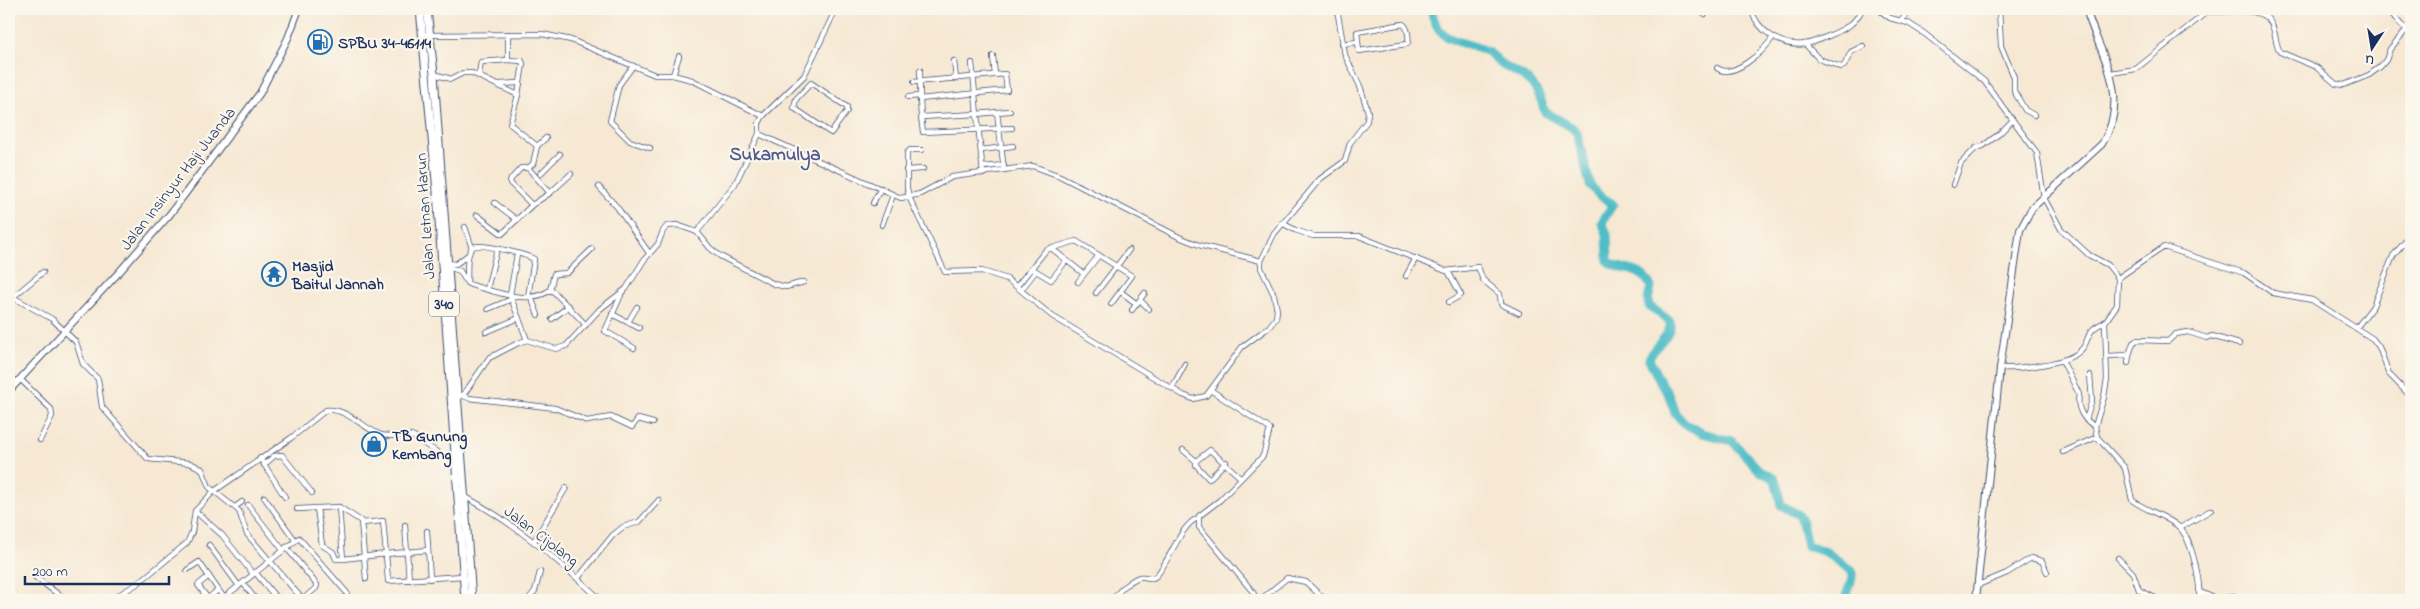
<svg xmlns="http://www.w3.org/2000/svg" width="2420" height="609" font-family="'Indie Flower',sans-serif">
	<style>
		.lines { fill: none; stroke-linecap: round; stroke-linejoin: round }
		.river { stroke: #4fbdc7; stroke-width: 9 }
		.street-casing { stroke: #3c4b70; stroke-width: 6 }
		.secondary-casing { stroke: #3c4b70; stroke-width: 8 }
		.primary-casing { stroke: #3c4b70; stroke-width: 9 }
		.street { stroke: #fff; stroke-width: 4.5 }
		.secondary { stroke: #fff; stroke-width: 6 }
		.primary { stroke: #fff; stroke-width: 7 }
		.labels { text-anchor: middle; stroke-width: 4.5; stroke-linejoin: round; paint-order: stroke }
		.shield { fill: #fbf7ec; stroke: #5e6b89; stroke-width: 1 }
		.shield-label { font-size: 15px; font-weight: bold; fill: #1b2f5e }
		.poi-label { font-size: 16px; font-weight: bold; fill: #1b2f5e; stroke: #fbf7ec; text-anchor: start }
		.street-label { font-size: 16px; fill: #1b2f5e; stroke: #fbf7ec }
		.quarter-label { font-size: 19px; font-weight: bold; fill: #50598d; stroke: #fbf7ec }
	</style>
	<rect width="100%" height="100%" fill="#fbf7ec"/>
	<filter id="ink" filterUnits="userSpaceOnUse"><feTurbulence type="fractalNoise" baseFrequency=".02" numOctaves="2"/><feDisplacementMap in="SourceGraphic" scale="10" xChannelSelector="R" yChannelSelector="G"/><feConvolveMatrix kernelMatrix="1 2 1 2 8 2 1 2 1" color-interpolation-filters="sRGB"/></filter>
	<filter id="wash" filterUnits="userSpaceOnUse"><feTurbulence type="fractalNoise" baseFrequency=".0096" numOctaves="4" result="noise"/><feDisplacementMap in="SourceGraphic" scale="20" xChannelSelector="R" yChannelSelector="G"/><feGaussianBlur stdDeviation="1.12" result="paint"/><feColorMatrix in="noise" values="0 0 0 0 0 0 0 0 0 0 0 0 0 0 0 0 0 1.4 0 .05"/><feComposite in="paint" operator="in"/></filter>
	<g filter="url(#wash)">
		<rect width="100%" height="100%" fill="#f6e8d3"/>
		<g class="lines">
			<!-- river -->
			<path class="river" d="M1431,9C1439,47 1460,38 1488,52C1495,56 1499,64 1506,67C1530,79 1537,84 1545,112L1573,128L1577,133L1590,185L1599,195L1613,204L1602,222L1607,234L1608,261C1624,275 1640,263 1651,287L1648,300L1649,306L1670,321C1673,337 1652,345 1649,359L1661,384L1668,393L1675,413L1685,424L1702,433L1732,441L1760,471L1775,479L1781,505L1799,515L1801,518L1807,546L1826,552L1852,571C1854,582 1845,590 1847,600"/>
		</g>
	</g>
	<g filter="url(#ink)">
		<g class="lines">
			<defs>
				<g id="street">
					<polyline points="836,9 804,76 763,116 759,123 759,134 901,198 920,194 952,177 1033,166 1060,176 1179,237 1199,245 1261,261"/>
					<polyline points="1699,9 1705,14"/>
					<path d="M1751,9C1757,30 1781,48 1805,44C1814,43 1844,30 1851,24C1856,20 1859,14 1863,9"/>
					<path d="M1878,9L1890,18L1908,23L1925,34L1984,81L2037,153L2044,198L2061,229L2089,255L2108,265L2118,278L2117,305L2105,322L2107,379L2104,397L2095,426L2097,437L2125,468L2132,500C2146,511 2165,515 2179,527C2192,539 2201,583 2199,600"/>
					<polyline points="1999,9 2001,46 2014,77 2014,91 2025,110 2034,115"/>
					<polyline points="2388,9 2401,25 2411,31"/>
					<polyline points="1901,21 1910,9"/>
					<path d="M1403,24C1408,27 1410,40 1407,44L1359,51L1357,32Z"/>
					<polyline points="508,34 508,60 522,61 523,64 518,95"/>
					<polyline points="424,35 542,34 571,40 655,75 673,75 692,80 763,116"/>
					<polyline points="1342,44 1357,42"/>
					<polyline points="1805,44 1819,59 1841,67 1844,66 1851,52 1863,46"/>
					<polyline points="993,56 995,75"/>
					<polyline points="954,61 956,79"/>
					<polyline points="972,63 977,114 921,117 923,132 1012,128"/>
					<polyline points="633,66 619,85 610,121 630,141 650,148"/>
					<path d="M1717,68C1733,80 1764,51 1773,37"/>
					<polyline points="920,70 920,96"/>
					<path d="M2111,73L2136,69L2208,11C2225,14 2263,3 2272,25C2276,34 2275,43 2280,52L2316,67L2336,84L2344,85L2369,75L2380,67L2386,60L2390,49L2407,29"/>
					<polyline points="434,74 451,79 463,73 472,73 518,95 510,124 537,146 533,164 528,168 550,193 532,205 502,234 477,215"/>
					<polyline points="479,74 481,62 508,60"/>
					<polyline points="673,75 679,56"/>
					<polygon points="811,83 847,107 847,111 831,133 794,108 796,99"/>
					<polyline points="499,84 520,83"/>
					<polyline points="908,97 920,96 920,99 1007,90 1005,74 914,82"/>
					<polyline points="920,99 921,117"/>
					<polyline points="997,112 1010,111"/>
					<polyline points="537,146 546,138"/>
					<polyline points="921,150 910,150 907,153 907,188 909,197 945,272 982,271 1007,279 1052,316 1183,395 1193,399 1206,396 1242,347 1269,327 1276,318 1277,310 1274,295 1261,268 1261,261 1274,234 1320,179 1345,161 1350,143 1367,121 1368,112 1360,86 1345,55 1337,9"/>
					<polyline points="981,150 1013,146"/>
					<polyline points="983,167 1004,165"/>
					<polyline points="528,168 521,168 511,179 510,183 532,205"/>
					<polyline points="906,170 923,169"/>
					<polyline points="540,174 560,154"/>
					<polyline points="983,174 977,114 997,112 1004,170"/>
					<polyline points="1953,185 1961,163 1976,148 1983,146 1999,134 2013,120"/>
					<polyline points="599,187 617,207 649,253"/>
					<polyline points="550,193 571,174"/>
					<polyline points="495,203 517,220"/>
					<polyline points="873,203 881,188"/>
					<polyline points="1282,223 1295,230 1313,236 1359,236 1446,271 1478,267 1483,280 1500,294 1501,304 1519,313"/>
					<polyline points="882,225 893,195"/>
					<polyline points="465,227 472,248"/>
					<polyline points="697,232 710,248 720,256 774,284 786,287 804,282"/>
					<polyline points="1051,248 1084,274"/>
					<polyline points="517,254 510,295 527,340"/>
					<polyline points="447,263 456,264 468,255"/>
					<path d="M448,267L460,271L467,283L471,285C494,291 529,306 550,290L554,292L586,325"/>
					<polyline points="1031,268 1051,280 1066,261"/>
					<polyline points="1448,271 1461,295 1449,302"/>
					<polyline points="1406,276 1416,258"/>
					<polyline points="2118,278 2164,247 2244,273 2273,293 2312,300 2373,339 2379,347 2389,374 2411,397"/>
					<path d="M467,282C468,272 465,254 473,247C479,242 527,255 534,259L528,297"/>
					<polyline points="1078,282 1099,255"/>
					<polyline points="1017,286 1046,250 1076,241 1132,276 1111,304"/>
					<polyline points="487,289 497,249"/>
					<polyline points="550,290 554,274 567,273 592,249"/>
					<polyline points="1021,290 1036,271"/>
					<polyline points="1121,292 1137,304"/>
					<polyline points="1096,293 1129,250"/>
					<polyline points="9,295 52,319 76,342 83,364 98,379 102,407 148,459 190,463 202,469 209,487 239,511 247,534 303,600"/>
					<polyline points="621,295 605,331 634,348"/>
					<polyline points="13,297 43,272"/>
					<polyline points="531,297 538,315"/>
					<polyline points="1140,300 1149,309"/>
					<polyline points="488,309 512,299"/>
					<polyline points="1132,310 1145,293"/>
					<polyline points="612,314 639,328"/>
					<polyline points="552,319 569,306"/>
					<polyline points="628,322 637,307"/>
					<polyline points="2357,327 2373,306 2393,256 2411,235"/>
					<polyline points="486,332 519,318"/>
					<polyline points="2129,355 2133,343 2137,340 2168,341 2176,334 2188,332 2207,338 2212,336 2239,344"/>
					<polyline points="2107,356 2129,355 2128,363"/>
					<path d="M2062,360L2079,394C2076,408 2083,420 2095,426"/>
					<path d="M2000,368C2019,369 2067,364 2080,351C2092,340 2082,332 2105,322"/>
					<polyline points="20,379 51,409 52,416 40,440"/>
					<polyline points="1172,388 1185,364"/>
					<polyline points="1212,391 1270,429 1263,456 1220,500 1199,516 1199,527 1253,592 1256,600"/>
					<polyline points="463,396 469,398 555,408 587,421 611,417 632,427 638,419 653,423"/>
					<polyline points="457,397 464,394 489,358 518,343 527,340 556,349 566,346 600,309 626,289 644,260 658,244 663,231 667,226 677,225 697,232 735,184 759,134"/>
					<polyline points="2086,420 2092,400 2090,375"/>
					<polyline points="1183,450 1196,461 1210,450 1241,478"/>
					<polyline points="2063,452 2097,437"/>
					<polyline points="260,458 285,497"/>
					<polyline points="1196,461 1196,465 1209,479 1226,462"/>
					<polyline points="264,465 274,456 282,455 312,493"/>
					<path d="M464,496C516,524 559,561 601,600"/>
					<polyline points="264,497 295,540"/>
					<polyline points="248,505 283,550"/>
					<polyline points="235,507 242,502"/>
					<polyline points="339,507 361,521 366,579"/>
					<polyline points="317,508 322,545 333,552 336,559 343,559"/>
					<polyline points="297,509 339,507 343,559 386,554 388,581 463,576"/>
					<polyline points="195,511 222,535 253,574"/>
					<polyline points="362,523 383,521 386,554 428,550"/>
					<polyline points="405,525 409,580"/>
					<polyline points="2180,528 2211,510"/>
					<polyline points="427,531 430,579"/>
					<polyline points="534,541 566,488"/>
					<polyline points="209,545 239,586"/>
					<polyline points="286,547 317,585 316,588 302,600"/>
					<polyline points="2118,558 2133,573 2139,590 2159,600"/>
					<polyline points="187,570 199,562 224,598"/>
					<polyline points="255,572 278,600"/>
					<polyline points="35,577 66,600"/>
					<polyline points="578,578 613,535 623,527 639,522 659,500"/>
					<polyline points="243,583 256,600"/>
					<polyline points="1978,585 2007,573 2031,558 2042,561 2047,572"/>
					<polyline points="2200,592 2219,600"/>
					<polyline points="207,599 218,590"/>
					<path d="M110,600L137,584L187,543L192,532L195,511L213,492L291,438L326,410C346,408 362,427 379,434C390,439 403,432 414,437L455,464"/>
					<polyline points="209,600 198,585 209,576"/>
					<polyline points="221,600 299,538 347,593 347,597 341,600"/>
					<polyline points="528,600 535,591 540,572"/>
					<path d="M1113,600C1118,591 1129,581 1139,577C1147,575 1151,582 1157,575C1170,560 1181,524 1198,518"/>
					<polyline points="1260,600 1287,578 1306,582 1325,600"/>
					<polyline points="1359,600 1360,599"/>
					<polyline points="2220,600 2234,596"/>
				</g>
				<g id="secondary">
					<polyline points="9,391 121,270 170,214 260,93 288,38 299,9"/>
					<path d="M1976,600L2000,368L2020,230L2032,208L2102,144C2132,95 2100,56 2086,9"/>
				</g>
				<g id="primary">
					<polyline points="420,9 437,192 465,600"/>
					<polyline points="427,9 434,74 472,600"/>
				</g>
			</defs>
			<!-- street casing -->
			<use href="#street" class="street-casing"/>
			<!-- secondary casing -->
			<use href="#secondary" class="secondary-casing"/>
			<!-- primary casing -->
			<use href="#primary" class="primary-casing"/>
			<!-- street -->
			<use href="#street" class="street"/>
			<!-- secondary -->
			<use href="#secondary" class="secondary"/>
			<!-- primary -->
			<use href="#primary" class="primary"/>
		</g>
	</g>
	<!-- icons -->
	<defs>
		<symbol id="fuel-ring" viewBox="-11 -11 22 22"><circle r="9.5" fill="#fbf7ec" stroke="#1f6fb2" stroke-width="1.5"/><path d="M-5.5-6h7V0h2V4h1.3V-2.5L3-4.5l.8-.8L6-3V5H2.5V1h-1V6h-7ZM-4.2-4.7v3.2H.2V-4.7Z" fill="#1f6fb2"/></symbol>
		<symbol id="temple-ring" viewBox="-11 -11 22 22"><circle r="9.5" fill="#fbf7ec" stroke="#1f6fb2" stroke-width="1.5"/><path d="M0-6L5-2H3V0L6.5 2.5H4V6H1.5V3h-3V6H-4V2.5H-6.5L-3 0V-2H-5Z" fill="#1f6fb2"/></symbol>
		<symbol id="shop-ring" viewBox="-11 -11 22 22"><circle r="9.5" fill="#fbf7ec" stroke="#1f6fb2" stroke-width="1.5"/><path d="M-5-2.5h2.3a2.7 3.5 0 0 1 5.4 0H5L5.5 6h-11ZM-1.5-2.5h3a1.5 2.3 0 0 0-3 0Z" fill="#1f6fb2"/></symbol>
	</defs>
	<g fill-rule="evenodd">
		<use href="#fuel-ring" x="306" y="28" width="28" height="28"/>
		<use href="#temple-ring" x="260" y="260" width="28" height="28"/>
		<use href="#shop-ring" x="360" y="430" width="28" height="28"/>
	</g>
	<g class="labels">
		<!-- shield labels -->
		<rect class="shield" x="429" y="291.5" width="30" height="25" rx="4"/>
		<g class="shield-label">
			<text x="444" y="309">340</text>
		</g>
		<!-- poi labels -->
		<g class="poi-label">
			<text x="338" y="48">SPBU 34-46114</text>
			<text x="292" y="271">Masjid<tspan x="292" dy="18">Baitul Jannah</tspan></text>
			<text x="392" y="441">TB Gunung<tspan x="392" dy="18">Kembang</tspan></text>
		</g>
		<!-- street labels -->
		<g class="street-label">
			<text transform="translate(177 178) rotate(-52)" y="6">Jalan Insinyur Haji Juanda</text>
			<text transform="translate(424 216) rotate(-94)" y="6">Jalan Letnan Harun</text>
			<text transform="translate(542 535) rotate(37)" y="6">Jalan Cijolang</text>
		</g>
		<!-- quarter labels -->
		<g class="quarter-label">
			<text x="775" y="160">Sukamulya</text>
		</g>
	</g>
	<!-- margin -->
	<rect width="2420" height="609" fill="none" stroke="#fbf7ec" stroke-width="30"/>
	<!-- north arrow -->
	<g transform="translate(2372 48) rotate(192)" stroke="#fbf7ec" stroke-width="4" paint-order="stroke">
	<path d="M0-4L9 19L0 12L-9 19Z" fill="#1b2f5e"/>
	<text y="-8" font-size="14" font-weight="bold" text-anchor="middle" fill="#1b2f5e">U</text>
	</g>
	<!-- scale -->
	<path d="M25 576v8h144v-8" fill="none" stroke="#1b2f5e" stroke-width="2.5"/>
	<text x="32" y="576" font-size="15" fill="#1b2f5e" stroke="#fbf7ec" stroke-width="4" paint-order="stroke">200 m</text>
</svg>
